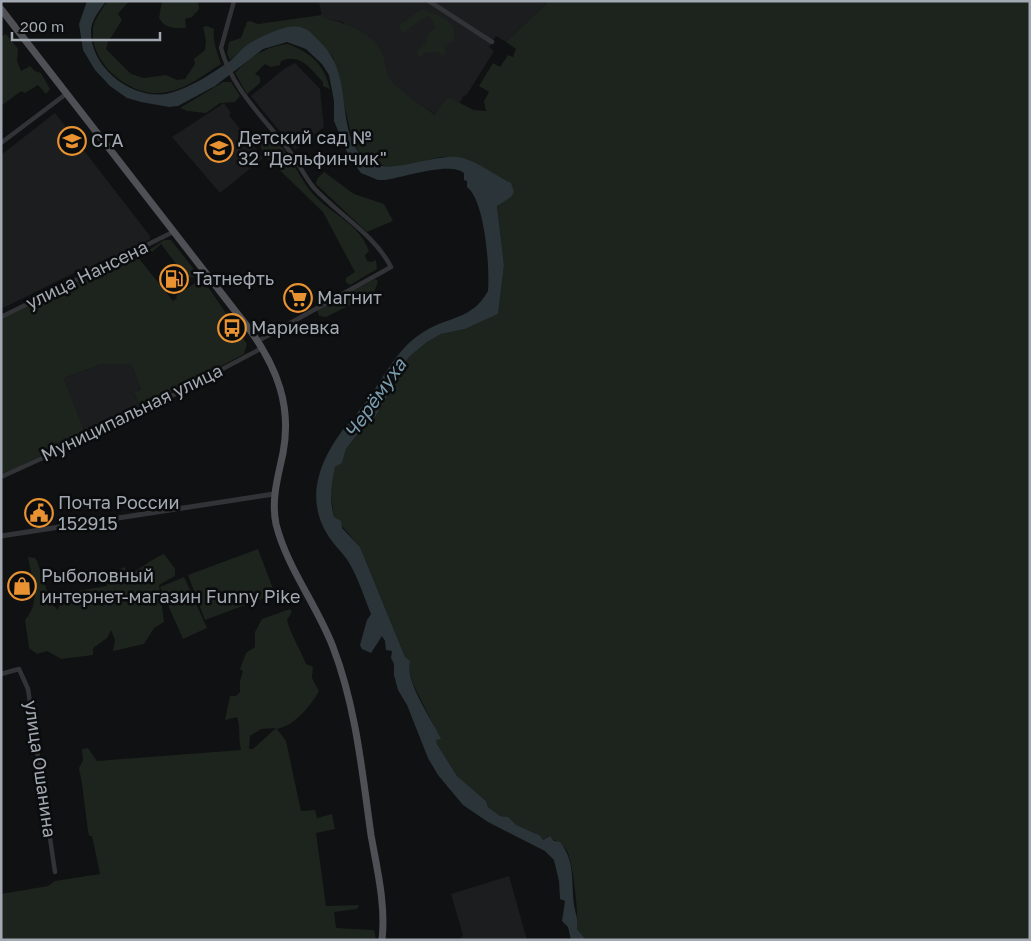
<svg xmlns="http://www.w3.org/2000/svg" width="1031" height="941" font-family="'Golos Text',sans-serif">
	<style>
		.built { fill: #1c1d1f }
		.green { fill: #1d241d; fill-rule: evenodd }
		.water { fill: #2b3539 }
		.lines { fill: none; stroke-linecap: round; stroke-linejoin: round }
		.minor { stroke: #323336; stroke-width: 4.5 }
		.tertiary { stroke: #323336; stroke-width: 5 }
		.primary { stroke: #4e5055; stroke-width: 7 }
		.labels { text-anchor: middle; stroke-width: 5; stroke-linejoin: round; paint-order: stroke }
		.poi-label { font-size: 18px; fill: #a2a9b2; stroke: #0b0c0d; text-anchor: start }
		.street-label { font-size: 18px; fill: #a2a9b2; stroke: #0b0c0d }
		.water-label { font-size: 19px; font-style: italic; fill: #7a9bac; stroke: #0b0c0d }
	</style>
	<rect width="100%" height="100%" fill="#101112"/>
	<!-- built -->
	<g class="built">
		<polygon points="319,1 549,1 506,42 496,36 489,47 494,51 466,96 464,95 459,104 448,97 436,115 400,91 343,22 322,18"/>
		<polygon points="295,63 320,89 324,127 295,150 251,96 284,69"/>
		<polygon points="224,103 231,113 229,115 263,158 220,193 172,137"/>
		<polygon points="55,113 150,236 150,239 114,258 112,256 90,267 91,269 86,272 84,268 1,309 1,155"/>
		<polygon points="102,364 131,364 141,390 134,393 140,409 86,435 64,378"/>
		<polygon points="509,876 527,940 456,940 461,938 463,935 451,894"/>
	</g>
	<!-- green -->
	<g class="green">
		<path d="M107,1H129L118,14L122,20L108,42L106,49L131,74L144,78L166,75L177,80L185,79L195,64L194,59L205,50L206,40L203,27L207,26L214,29C212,40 218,54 221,64C202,76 180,94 156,93C126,93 89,61 93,28C94,19 103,9 107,1Z"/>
		<path d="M162,1H198L199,9L192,17L185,19L186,28C174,28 165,29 159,18Z"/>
		<path d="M549,1H1030V940H586L577,929C579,917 573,862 567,851C562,842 555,842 549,836L543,840L535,833L515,825L508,817L500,816L488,807L486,801L457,776L437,744L436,740L440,738L413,684L405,657L360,547L334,517L330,488L335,467L342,463L346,449L370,420L375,417L391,390L397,373L410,356L427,342L441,334L465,329L498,314L504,265L497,205L511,197C493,177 478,159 448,157C439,156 431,160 422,162C393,168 368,172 353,142L333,57L309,31L281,29L249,44L230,60L227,53L229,42L241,38L247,22L250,21L258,24L322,15L323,18C346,23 368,30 381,51C386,59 385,72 391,80C402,94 421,104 435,115L448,97L474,110L486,111L484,101L489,92L479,86L493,63L500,67L508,55L513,57L516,49L506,42Z"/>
		<path d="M422,9C438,16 457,18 454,40L444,47L446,51L443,56L437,52L424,53L420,58L416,52L427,42V36L436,27L429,16L424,18L402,34L399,25Z"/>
		<polygon points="6,34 18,49 17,61 21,71 30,66 35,71 41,73 50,89 46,94 38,85 25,93 21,91 1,106 1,36"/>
		<path d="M288,44C311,53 324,64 330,89L323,86V82C310,69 301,53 281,61L280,65L271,67L265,64L255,74L260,77V83L247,94L235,73C249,57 267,46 288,44Z"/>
		<polygon points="223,82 231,82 240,96 235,102 220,103 206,113 187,111 180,108"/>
		<path d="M262,133C289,143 295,174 313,194C332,215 359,223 369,251L365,255L367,261L371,262L376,260L377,269L350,285L346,282V278L355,272L323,212L263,154L260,143Z"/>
		<polygon points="324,172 354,194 384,204 393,221 367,232 316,184 317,179"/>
		<polygon points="164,240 171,240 196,272 194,277 186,277 161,244 152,252 149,250"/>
		<polygon points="134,255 137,256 173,301 177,298 176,296 198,281 206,284 247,344 244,354 140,409 134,392 141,390 131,364 102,364 64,378 86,435 1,475 1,318"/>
		<polygon points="375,279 378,281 374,293 326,317 319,316 317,309"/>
		<polygon points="258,549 275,594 205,620 188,575"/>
		<path d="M164,554L175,569V576L159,585L164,622L154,628L144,644L113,651L115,640L111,630L107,638L93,648V655L61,659L47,651L37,654L29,648L25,620C42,601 32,580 28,557L35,558L37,561L51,603L58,610L61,594L69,590L72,592L107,586L106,580L110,575L124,567L130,574C142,568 151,559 164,554Z"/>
		<polygon points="184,577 207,628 183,639 160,587"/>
		<path d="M290,609L292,612L287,620C291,636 300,648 306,664L313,667L312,678L319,691C311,706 294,726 277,729L286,741L301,811L315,810L317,818L332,814L335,829L316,833L326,906L359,905L357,909L334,912L336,928L374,930L376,940H1V894L48,886L55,881L100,874L92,836H89C85,813 84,791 79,768L83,760L82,749L88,748L97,761L241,750C238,739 241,728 237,717L225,720L230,696H236L240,692V681L243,671L240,669L246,653L255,647V632L262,619ZM276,728L253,749H249L250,736L261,729Z"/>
	</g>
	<!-- water -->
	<path class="water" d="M87,1H106C100,10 91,20 91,31C90,69 135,102 170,93C190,88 213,73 230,61C237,55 242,48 250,43C263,36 288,22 303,28C310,30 315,37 320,42C356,76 333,130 365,159C385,178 432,154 457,157C475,159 494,175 511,183L514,192L511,197L497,206L504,265L498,314L465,329L441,334L427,342L410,356L397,373L391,390L375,417L369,420L346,449L342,463L335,467C331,486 329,497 334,517L341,521L342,528L360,547L405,657L410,661C404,681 432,719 441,739L436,740L437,744L457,776L486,801L488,807L500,816L508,817L516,825L539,835L543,840L550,836L554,841L560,842C577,863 570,886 575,910C577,918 578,921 577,929L586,940H571L568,927L562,921L565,901L560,899L559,881L554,860L545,851L488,822L463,805L438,775L428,758L407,705L398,690L394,675V664L391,658L392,651L386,650L385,641L382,636L371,653L362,649L360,645L367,620L371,614C364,597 358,577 348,561C343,553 335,546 329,537C302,497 322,455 349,422L354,421C356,412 363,406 368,399C386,374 398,347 425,331C449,316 472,320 488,291C490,269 485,200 467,187V181L464,180V173C449,161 403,178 384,180H378L361,173L349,157L334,121V101L329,75L322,64L306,49L287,42L263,49L215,86L178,106L169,107L141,102L127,98L110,86L95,70L83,50L79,24Z"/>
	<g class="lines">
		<!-- minor -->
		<g class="minor">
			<path d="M234,1L221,48C232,90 266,120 291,153C299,164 305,177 314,188C339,215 374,234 391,267L258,341"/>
			<polyline points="429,1 492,42"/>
			<polyline points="1,143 66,94"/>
			<polyline points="1,317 173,232"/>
			<polyline points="1,477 128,419 262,348"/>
			<polyline points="1,674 19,669 28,689 55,872"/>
		</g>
		<!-- tertiary -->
		<polyline class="tertiary" points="1,536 274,494"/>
		<!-- primary -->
		<path class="primary" d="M1,9L250,330C277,368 292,406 283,453C278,477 271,499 276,524C287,568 317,605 333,647C356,707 362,771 371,835C377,869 386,905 382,940"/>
	</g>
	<!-- icons -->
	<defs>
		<symbol id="university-ring" viewBox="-11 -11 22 22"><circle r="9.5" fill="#0b0c0d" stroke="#e89232" stroke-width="1.5"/><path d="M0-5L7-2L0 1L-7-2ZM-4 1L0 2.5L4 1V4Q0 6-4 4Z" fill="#e89232"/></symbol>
		<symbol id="school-ring" viewBox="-11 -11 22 22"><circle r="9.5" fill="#0b0c0d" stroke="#e89232" stroke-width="1.5"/><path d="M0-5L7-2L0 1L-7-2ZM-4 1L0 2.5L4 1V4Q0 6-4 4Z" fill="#e89232"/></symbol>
		<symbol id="fuel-ring" viewBox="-11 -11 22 22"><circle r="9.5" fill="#0b0c0d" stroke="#e89232" stroke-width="1.5"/><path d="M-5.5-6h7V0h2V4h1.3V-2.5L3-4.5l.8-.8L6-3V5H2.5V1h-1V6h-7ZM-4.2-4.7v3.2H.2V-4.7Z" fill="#e89232"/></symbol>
		<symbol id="supermarket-ring" viewBox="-11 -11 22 22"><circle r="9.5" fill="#0b0c0d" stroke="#e89232" stroke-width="1.5"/><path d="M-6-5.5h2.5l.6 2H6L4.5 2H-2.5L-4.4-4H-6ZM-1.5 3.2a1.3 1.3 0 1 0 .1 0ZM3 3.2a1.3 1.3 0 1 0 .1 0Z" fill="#e89232"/></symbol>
		<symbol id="bus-ring" viewBox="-11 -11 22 22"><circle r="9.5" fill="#0b0c0d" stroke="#e89232" stroke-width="1.5"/><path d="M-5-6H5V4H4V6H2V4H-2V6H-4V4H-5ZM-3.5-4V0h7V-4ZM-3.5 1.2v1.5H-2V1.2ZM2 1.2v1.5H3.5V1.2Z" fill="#e89232"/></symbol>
		<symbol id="civic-ring" viewBox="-11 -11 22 22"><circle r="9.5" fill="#0b0c0d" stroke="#e89232" stroke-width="1.5"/><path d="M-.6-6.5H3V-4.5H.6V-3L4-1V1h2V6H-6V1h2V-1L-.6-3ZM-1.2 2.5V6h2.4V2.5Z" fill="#e89232"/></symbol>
		<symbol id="shop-ring" viewBox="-11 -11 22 22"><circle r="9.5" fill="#0b0c0d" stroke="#e89232" stroke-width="1.5"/><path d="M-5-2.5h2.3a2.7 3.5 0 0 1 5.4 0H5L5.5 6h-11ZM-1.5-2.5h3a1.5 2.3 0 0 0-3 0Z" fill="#e89232"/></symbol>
	</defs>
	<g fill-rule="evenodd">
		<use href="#university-ring" x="56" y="125" width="32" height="32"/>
		<use href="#school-ring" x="203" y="132" width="32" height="32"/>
		<use href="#fuel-ring" x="158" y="263" width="32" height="32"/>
		<use href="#supermarket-ring" x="282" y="282" width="32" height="32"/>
		<use href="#bus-ring" x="216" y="312" width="32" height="32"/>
		<use href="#civic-ring" x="23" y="497" width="32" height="32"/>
		<use href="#shop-ring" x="6" y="570" width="32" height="32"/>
	</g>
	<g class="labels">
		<!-- poi labels -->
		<g class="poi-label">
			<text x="238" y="144">Детский сад №<tspan x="238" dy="21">32 "Дельфинчик"</tspan></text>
			<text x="91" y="147">СГА</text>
			<text x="193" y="285">Татнефть</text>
			<text x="317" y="304">Магнит</text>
			<text x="251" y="334">Мариевка</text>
			<text x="58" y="509">Почта России<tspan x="58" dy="21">152915</tspan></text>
			<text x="41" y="582">Рыболовный<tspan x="41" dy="21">интернет-магазин Funny Pike</tspan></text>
		</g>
		<!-- street labels -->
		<g class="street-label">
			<text transform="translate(87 275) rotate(-26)" y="6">улица Нансена</text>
			<text transform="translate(132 413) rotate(-26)" y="6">Муниципальная улица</text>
			<text transform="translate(40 769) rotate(82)" y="6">улица Ошанина</text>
		</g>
		<!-- water labels -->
		<g class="water-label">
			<text transform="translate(375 398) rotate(-55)" y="7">Черёмуха</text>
		</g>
	</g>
	<!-- border -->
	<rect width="1031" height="941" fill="none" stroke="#a2a9b2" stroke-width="5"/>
	<!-- scale -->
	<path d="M12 32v8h148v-8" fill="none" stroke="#a2a9b2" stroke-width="2.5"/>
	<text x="20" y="32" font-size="15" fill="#a2a9b2" stroke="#0b0c0d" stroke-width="4" paint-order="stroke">200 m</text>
</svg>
